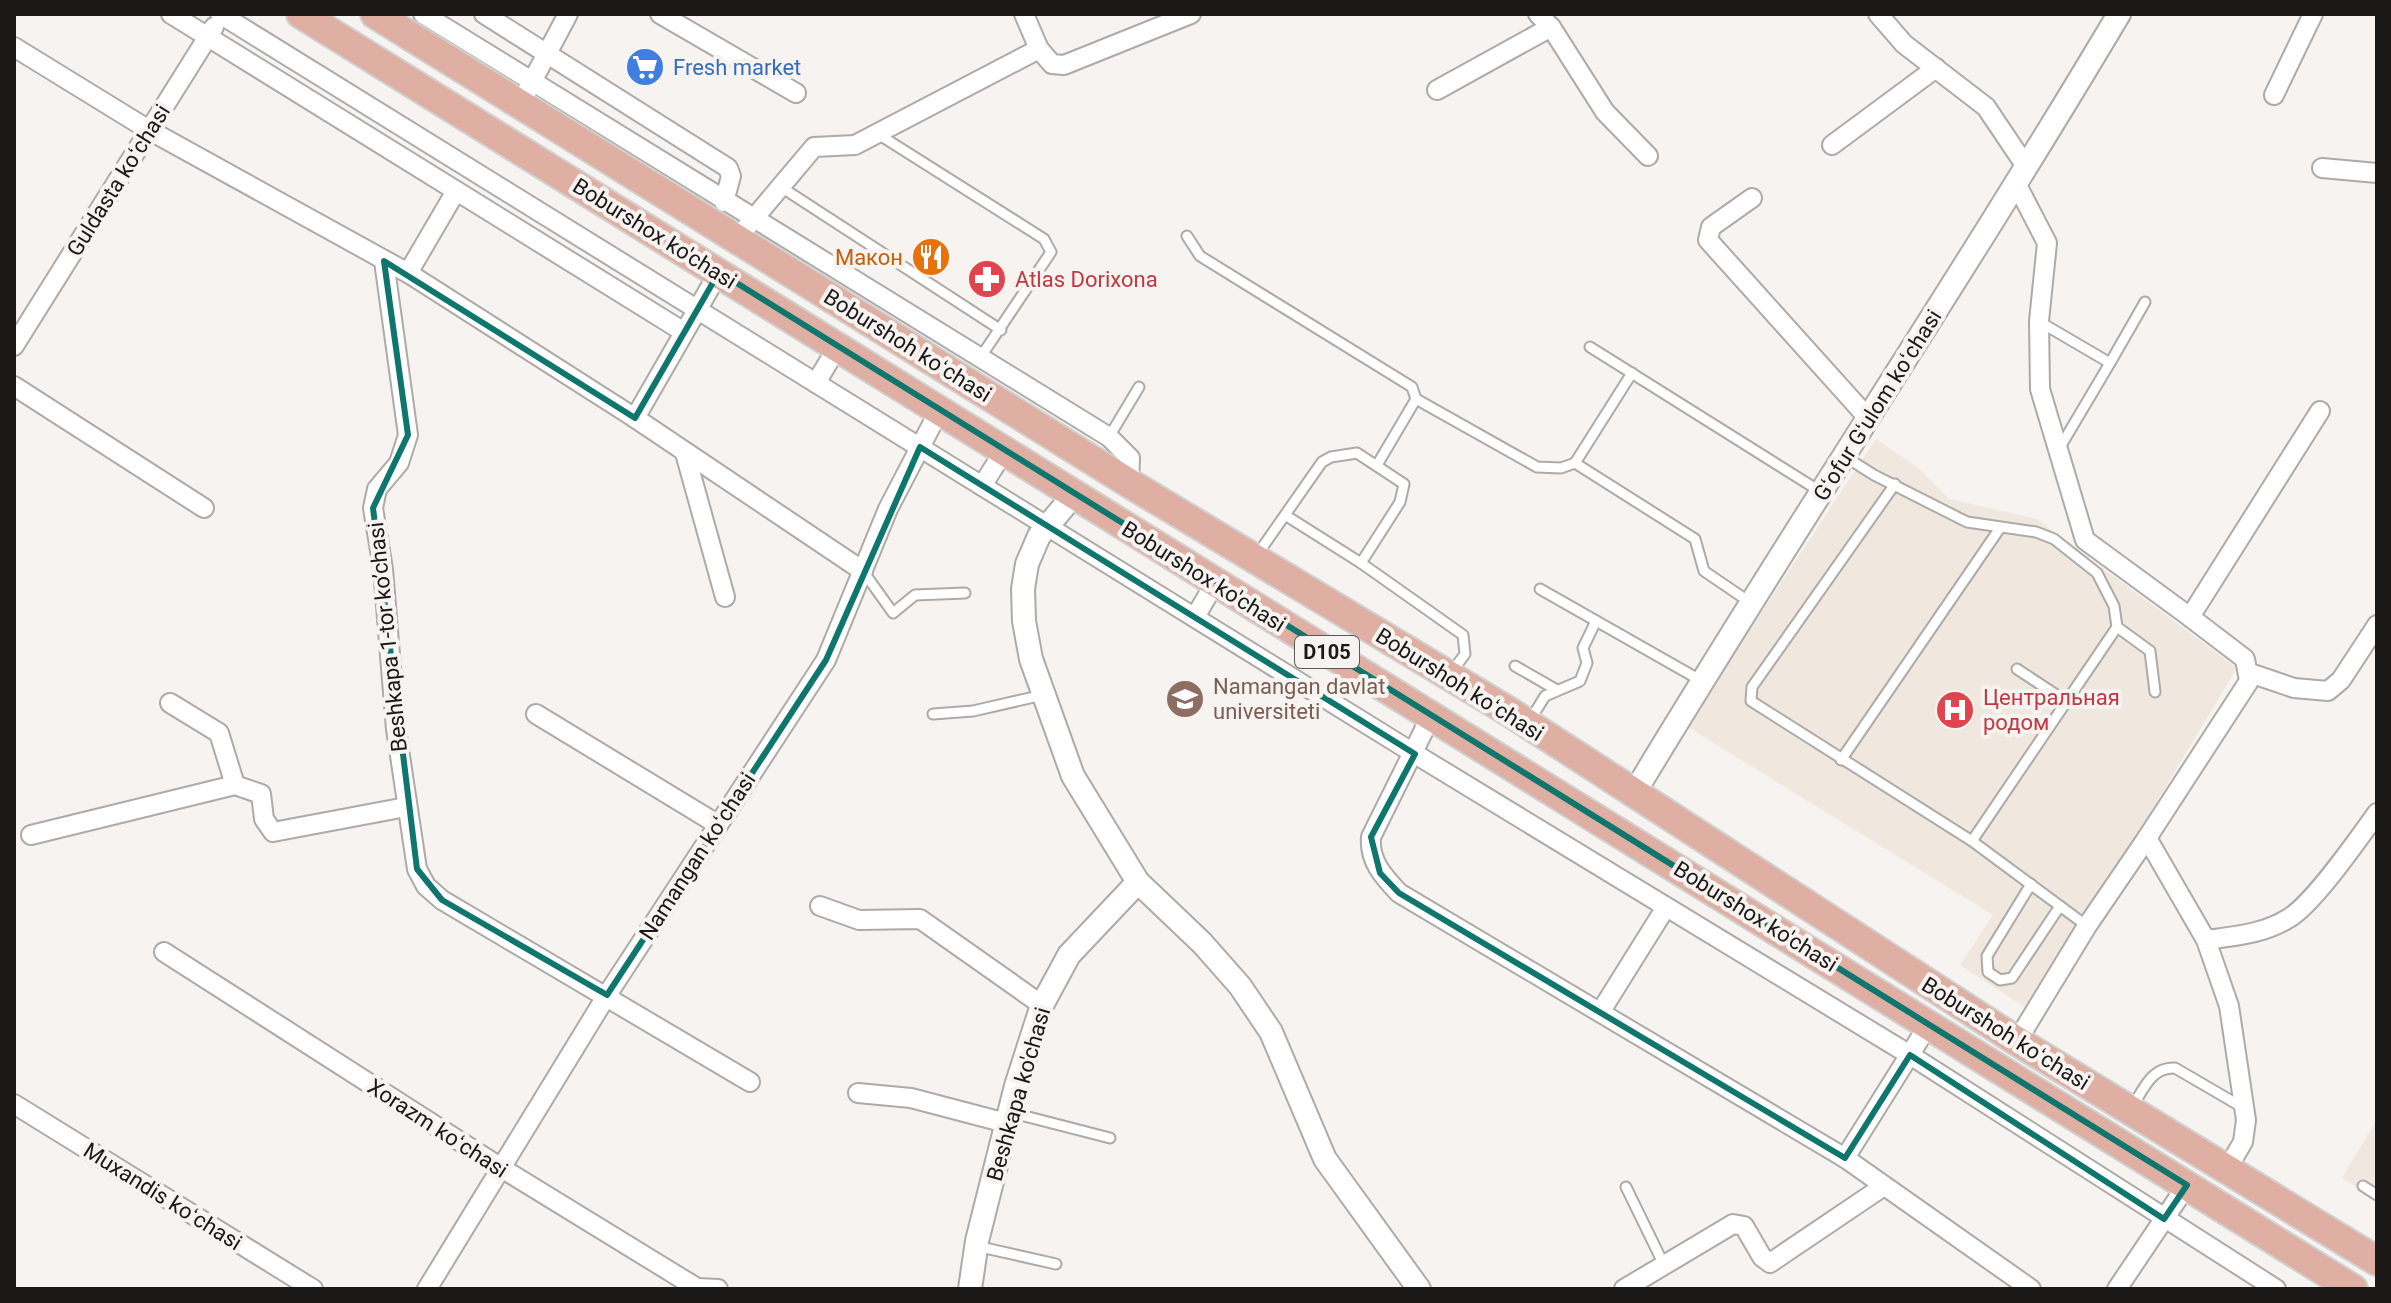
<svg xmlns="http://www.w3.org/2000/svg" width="2391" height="1303" font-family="Roboto,sans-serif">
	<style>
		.built { fill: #f0e7de }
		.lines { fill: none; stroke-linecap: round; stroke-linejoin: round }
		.service-casing { stroke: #adaaa7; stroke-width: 13 }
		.minor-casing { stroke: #adaaa7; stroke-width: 22 }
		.tertiary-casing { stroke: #adaaa7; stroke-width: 26 }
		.primary-casing { stroke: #d1d1d1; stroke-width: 32 }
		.service { stroke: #fff; stroke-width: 9 }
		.minor { stroke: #fff; stroke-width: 18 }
		.tertiary { stroke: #fff; stroke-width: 22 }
		.primary { stroke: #deafa2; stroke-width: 28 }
		.marked { fill: none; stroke: #0f766e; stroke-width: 6; stroke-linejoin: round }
		.labels { text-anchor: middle; stroke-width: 8; stroke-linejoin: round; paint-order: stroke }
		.shield { fill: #f6f3f0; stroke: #5c5a59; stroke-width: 2 }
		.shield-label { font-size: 20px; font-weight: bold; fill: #1a1918 }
		.shop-label { font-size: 22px; fill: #366cbe; stroke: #f6f3f0; text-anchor: start }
		.street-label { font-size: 22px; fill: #1a1918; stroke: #f6f3f0 }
		.food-label { font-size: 22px; fill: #c56008; stroke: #f6f3f0; text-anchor: end }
		.health-label { font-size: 22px; fill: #be3a42; stroke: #f6f3f0; text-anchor: start }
		.education-label { font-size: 22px; fill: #785e54; stroke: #f6f3f0; text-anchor: start }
	</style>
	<rect width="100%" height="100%" fill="#f6f3f0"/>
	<!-- built -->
	<g class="built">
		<polygon points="1876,439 1918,468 1949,499 2037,519 2237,668 2100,896 2025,1007 1960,965 1993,915 1686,726"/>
		<polygon points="2377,1119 2377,1198 2342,1178"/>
	</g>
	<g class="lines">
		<defs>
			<g id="service">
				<polyline points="878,134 1044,239 1051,252 980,358"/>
				<polyline points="781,187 1001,330"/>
				<polyline points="1187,236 1200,256 1412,387 1416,399 1377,465"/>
				<polyline points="2040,322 2110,363 2059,449"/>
				<polyline points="1590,347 1821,492"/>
				<polyline points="2110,363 2145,302"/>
				<polyline points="1632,373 1575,463 1695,539 1704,571 1751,603"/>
				<polyline points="1416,399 1537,467 1561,468 1575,463"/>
				<polyline points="1109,437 1139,387"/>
				<polyline points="1844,456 1874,475 1967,522 2036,532 2054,539 2097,573 2114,606 2117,627 1972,841"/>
				<polyline points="1895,484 1752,687 1751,701 1972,841 2087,926"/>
				<polyline points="1257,555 1322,462 1331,457 1357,453 1404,484 1400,502 1361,563 1285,515"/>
				<polyline points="1361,563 1463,635 1465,654 1451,673"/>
				<polyline points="863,571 893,613 915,595 965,593"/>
				<polyline points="1540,589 1700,680"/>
				<polyline points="2117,627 2150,651 2155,692"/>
				<polyline points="1515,666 1555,689"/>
				<polyline points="2017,669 2067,702"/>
				<polyline points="933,714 973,711 1043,695"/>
				<polyline points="1529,722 1545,696 1580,681 1587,663 1583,648 1596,621"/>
				<polyline points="1841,760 2000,528"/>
				<polyline points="2031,884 1987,956 1988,972 2000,980 2012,978 2060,906"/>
				<path d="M2132,1107C2144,1089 2151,1067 2175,1068L2242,1107"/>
				<polyline points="1009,1112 1110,1138"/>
				<polyline points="2363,1186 2377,1195"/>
				<polyline points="1626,1187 1665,1267"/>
				<polyline points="976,1246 1056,1264"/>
			</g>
			<g id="minor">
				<polyline points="171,14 684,332"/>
				<polyline points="220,14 1415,754 1910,1055 2276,1289"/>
				<polyline points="423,14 1109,437 1130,458 1129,483"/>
				<polyline points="484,14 728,168 731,176 724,202"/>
				<polyline points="660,14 796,93"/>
				<polyline points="1024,14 1039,49"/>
				<polyline points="1538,14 1551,27 1605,112 1648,156"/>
				<polyline points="1878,14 1904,44 1986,107 2027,168"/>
				<polyline points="14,47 149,130 408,273 635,418 863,571"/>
				<polyline points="1437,90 1551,27"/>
				<polyline points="526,93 568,14"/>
				<polyline points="2274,95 2313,14"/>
				<polyline points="1832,145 1936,68"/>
				<polyline points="2322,168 2377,173"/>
				<polyline points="2017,185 2047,243 2039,321 2040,389 2085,540 2190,617"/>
				<polyline points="1752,198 1711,227 1708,240 1868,418"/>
				<polyline points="745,229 814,147 855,145 1039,49 1052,64 1064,65 1191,14"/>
				<polyline points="384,261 408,435 399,463 377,489 373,508 383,569 396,729 417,869 426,886 442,900 750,1082"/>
				<polyline points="408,273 456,191"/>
				<polyline points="14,346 214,27"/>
				<polyline points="816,383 838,346"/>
				<polyline points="14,386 204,508"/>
				<polyline points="635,418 719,272"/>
				<polyline points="685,453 725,597"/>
				<polyline points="982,486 1004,451"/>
				<polyline points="1195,617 1215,583"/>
				<polyline points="2250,673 2294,688 2328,691 2341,680 2377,625"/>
				<polyline points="170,703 219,733 235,785"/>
				<polyline points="536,714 717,824"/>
				<path d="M1431,716L1371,837C1369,861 1383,876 1399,893L1845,1158L2031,1289"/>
				<polyline points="31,835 235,785 261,794 264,819 273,832 406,807"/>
				<polyline points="820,906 859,920 920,919 1042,1005"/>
				<path d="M2206,940C2235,936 2264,934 2289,918C2314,903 2359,838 2377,813"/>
				<polyline points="164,952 503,1169 697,1288 718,1289"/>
				<polyline points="1601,1011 1666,907"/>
				<polyline points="2017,1041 2087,926 2147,838"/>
				<polyline points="858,1093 911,1098 1006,1123"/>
				<polyline points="14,1104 313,1289"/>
				<polyline points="1845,1158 1929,1024"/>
				<polyline points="2227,1169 2243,1142 2246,1120 2229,1006 2206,940 2147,838 2249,681 2245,659 2190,617 2320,411"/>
				<polyline points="427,1289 607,995 826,660 888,509 940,409"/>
				<polyline points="1624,1289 1733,1224 1744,1226 1762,1257 1770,1263 1884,1186"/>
				<polyline points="2117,1289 2187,1185"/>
			</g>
			<g id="tertiary">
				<polyline points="1073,496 1039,536 1027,564 1023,589 1024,621 1031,659 1073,776 1138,882 1202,943 1240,986 1271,1032 1325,1159 1419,1289"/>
				<path d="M1633,795C1791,532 1962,278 2119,14"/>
				<polyline points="970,1289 977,1241 1016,1086 1042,1005 1069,955 1138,882"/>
			</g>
			<g id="primary">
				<polyline points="301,14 2353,1289"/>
				<polyline points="375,14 1129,483 1508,711 2017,1041 2377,1261"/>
			</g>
		</defs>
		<!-- service casing -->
		<use href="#service" class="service-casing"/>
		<!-- minor casing -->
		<use href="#minor" class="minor-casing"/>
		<!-- tertiary casing -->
		<use href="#tertiary" class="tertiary-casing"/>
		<!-- primary casing -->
		<use href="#primary" class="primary-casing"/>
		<!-- service -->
		<use href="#service" class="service"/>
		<!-- minor -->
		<use href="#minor" class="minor"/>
		<!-- tertiary -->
		<use href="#tertiary" class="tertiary"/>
		<!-- primary -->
		<use href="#primary" class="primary"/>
	</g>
	<!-- marked area -->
	<path class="marked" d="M384,261L635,418L719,272L2187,1185L2164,1219L1910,1055L1845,1158L1399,893L1380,873L1371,837L1415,754L920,447L826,660L607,995L442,900L417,869L373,508L408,435Z"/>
	<!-- icons -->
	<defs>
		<symbol id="supermarket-disc" viewBox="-11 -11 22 22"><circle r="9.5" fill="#3f7fe0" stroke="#f6f3f0"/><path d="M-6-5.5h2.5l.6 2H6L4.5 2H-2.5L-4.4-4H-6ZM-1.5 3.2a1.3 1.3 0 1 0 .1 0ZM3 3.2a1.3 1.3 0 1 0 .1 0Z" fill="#fff"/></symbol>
		<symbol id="restaurant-disc" viewBox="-11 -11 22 22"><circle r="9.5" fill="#e8710a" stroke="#f6f3f0"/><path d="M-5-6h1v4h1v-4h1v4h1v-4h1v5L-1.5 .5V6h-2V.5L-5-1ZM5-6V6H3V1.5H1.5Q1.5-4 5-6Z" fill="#fff"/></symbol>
		<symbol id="pharmacy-disc" viewBox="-11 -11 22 22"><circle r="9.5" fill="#e0444e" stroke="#f6f3f0"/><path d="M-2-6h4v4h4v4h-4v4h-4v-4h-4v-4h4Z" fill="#fff"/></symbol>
		<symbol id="university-disc" viewBox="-11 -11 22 22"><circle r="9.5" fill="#8d6e63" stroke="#f6f3f0"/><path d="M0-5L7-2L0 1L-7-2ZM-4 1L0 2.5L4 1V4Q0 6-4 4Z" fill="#fff"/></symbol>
		<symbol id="hospital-disc" viewBox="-11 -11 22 22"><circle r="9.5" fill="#e0444e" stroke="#f6f3f0"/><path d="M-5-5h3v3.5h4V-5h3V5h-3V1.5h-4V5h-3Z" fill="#fff"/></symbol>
	</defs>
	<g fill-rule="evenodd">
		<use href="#supermarket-disc" x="623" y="45" width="44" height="44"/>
		<use href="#restaurant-disc" x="909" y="235" width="44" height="44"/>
		<use href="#pharmacy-disc" x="965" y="257" width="44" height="44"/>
		<use href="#university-disc" x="1163" y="677" width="44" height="44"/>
		<use href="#hospital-disc" x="1933" y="688" width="44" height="44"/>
	</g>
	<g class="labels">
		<!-- shield labels -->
		<rect class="shield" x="1295" y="636" width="64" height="32" rx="6"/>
		<g class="shield-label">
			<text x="1327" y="659">D105</text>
		</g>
		<!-- shop labels -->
		<g class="shop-label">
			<text x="673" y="75">Fresh market</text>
		</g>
		<!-- street labels -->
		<g class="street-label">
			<text transform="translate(118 180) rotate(-58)" y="8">Guldasta koʻchasi</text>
			<text transform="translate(655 233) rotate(32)" y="8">Boburshox ko'chasi</text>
			<text transform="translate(908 345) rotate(32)" y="8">Boburshoh koʻchasi</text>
			<text transform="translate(1877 405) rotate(-58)" y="8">Gʻofur Gʻulom koʻchasi</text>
			<text transform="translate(1204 576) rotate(32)" y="8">Boburshox ko'chasi</text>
			<text transform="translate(387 637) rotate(-96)" y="8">Beshkapa 1-tor koʼchasi</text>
			<text transform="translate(1460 684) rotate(32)" y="8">Boburshoh koʻchasi</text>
			<text transform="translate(697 856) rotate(-57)" y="8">Namangan koʻchasi</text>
			<text transform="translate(1756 916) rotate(32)" y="8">Boburshox ko'chasi</text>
			<text transform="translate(2006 1033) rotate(32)" y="8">Boburshoh koʻchasi</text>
			<text transform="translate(1018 1094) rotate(-74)" y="8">Beshkapa ko'chasi</text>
			<text transform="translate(438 1128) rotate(33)" y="8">Xorazm koʻchasi</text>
			<text transform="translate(163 1196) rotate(32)" y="8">Muxandis koʻchasi</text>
		</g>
		<!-- food labels -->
		<g class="food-label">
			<text x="903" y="265">Макон</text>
		</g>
		<!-- health labels -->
		<g class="health-label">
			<text x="1015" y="287">Atlas Dorixona</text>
			<text x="1983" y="705">Центральная<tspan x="1983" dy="25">родом</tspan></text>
		</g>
		<!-- education labels -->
		<g class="education-label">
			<text x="1213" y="694">Namangan davlat<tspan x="1213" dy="25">universiteti</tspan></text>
		</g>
	</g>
	<!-- border -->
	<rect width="2391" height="1303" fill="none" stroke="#1a1918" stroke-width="32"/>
</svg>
